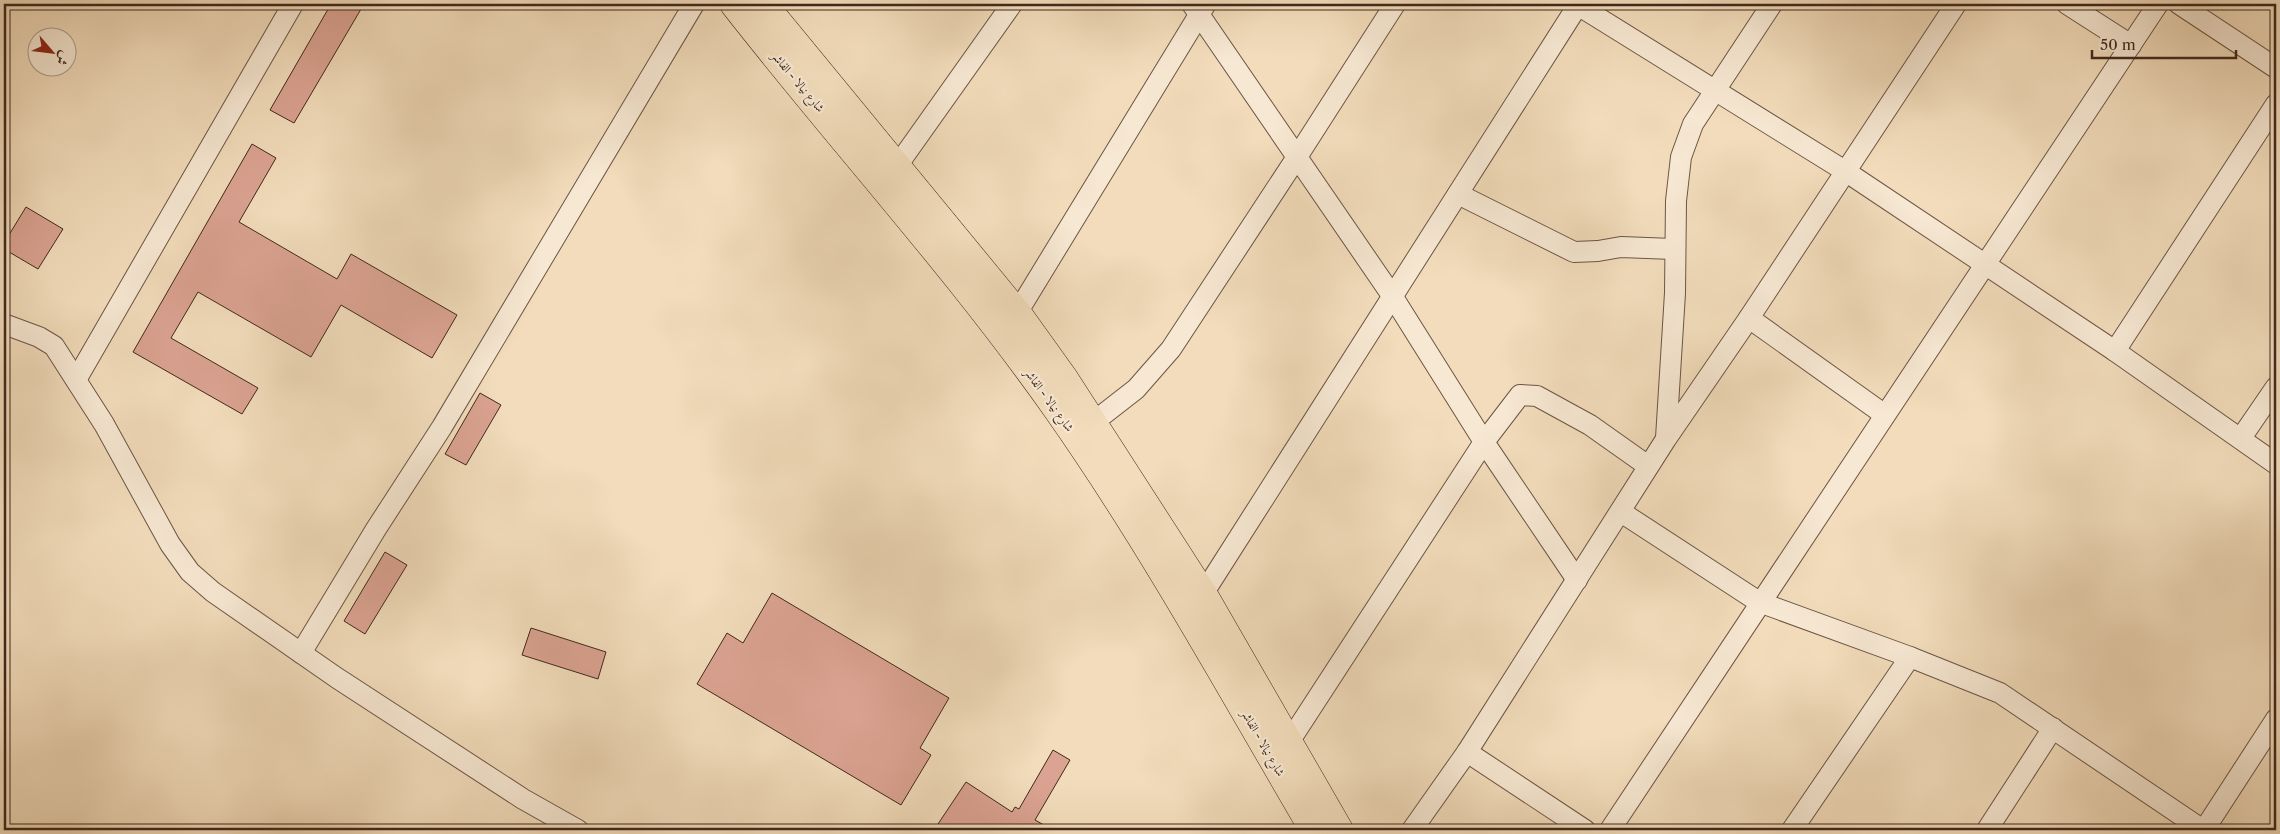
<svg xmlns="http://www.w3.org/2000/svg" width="2280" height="834" font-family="'Libre Caslon Text',Amiri,serif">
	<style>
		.building { fill: #dba392; stroke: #40281d }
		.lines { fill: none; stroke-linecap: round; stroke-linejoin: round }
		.minor-casing { stroke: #6c5544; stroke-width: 22 }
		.highway-casing { stroke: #40281d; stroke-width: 29 }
		.minor { stroke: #f7e8d3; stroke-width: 20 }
		.highway { stroke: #f2dcbb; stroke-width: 28 }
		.labels { text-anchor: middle; stroke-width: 4.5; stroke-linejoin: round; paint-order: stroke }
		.street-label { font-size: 12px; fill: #40281d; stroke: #f7e8d3 }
	</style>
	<rect width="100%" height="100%" fill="#f2dcbb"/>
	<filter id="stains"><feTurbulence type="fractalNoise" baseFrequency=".004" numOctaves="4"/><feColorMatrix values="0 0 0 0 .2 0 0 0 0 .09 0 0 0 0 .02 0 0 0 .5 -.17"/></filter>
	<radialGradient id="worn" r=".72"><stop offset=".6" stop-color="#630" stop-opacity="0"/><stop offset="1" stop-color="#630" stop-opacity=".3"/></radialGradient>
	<!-- building -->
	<g class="building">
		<polygon points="331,4 364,4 294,123 270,110"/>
		<polygon points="252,144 276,158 239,222 337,279 351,254 457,315 432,358 341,305 311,357 198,292 171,338 258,388 242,414 133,352"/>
		<polygon points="26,207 63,229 38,269 4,249 4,243"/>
		<polygon points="480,393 501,405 466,465 445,454"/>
		<polygon points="385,552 407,565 365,634 344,621"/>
		<polygon points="772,593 949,698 920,748 931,755 901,805 697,684 727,633 743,643"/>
		<polygon points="531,628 606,652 598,679 522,655"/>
		<polygon points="1053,750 1070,760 1035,820 1053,830 934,830 966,782 1012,812 1015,807 1019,809"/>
	</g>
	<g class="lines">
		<defs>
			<g id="minor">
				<polyline points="1192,4 1393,297 1484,442 1577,580"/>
				<polyline points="1576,4 1845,171 2115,351 2276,464"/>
				<polyline points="2067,4 2131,45"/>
				<polyline points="2179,4 2276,68"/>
				<polyline points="897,166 1012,4"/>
				<polyline points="1458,194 1574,252 1598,251 1621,247 1673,249"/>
				<polyline points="1017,313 1205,5"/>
				<polyline points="1749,318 1885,415"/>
				<polyline points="4,324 39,337 54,346 104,424 170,544 190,572 213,592 337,678 523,799 578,830"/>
				<polyline points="2115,351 2276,104"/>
				<polyline points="76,380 293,4"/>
				<polyline points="1082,431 1136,389 1171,349 1297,157 1395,4"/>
				<polyline points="1666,438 1675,293 1676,201 1681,157 1693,124 1772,4"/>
				<polyline points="2241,438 2276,387"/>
				<polyline points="1621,512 1759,602 1910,657 2000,693 2203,830"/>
				<polyline points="1203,594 1578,5"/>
				<polyline points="301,653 376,529 442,427 694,4"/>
				<polyline points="1289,742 1484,442 1520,395 1537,396 1590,425 1648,466"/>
				<polyline points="1467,752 1585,830"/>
				<polyline points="1412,830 1467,752 1666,439 1749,318 1956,4"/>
				<polyline points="1610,830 2158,4"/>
				<polyline points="1792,830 1910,657"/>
				<polyline points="1987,830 2053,728"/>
				<polyline points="2204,830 2276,719"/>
			</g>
			<g id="highway">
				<path d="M734,4C840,140 958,268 1057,409C1152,544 1231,689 1314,830"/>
				<polyline points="763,4 1017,313 1065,380 1203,594 1339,830"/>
			</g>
		</defs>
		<!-- minor casing -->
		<use href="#minor" class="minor-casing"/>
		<!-- highway casing -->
		<use href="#highway" class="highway-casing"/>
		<!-- minor -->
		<use href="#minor" class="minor"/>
		<!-- highway -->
		<use href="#highway" class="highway"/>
	</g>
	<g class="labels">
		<!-- street labels -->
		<g class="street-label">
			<text transform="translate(798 82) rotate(50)" y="4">شارع نيالا - الفاشر</text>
			<text transform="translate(1049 400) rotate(54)" y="4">شارع نيالا - الفاشر</text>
			<text transform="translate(1263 743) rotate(60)" y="4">شارع نيالا - الفاشر</text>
		</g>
	</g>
	<!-- margin -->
	<rect width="2280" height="834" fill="none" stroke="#f2dcbb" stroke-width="20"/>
	<rect x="5" y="5" width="2270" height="824" fill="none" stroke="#40281d" stroke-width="2.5"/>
	<rect x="10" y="10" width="2260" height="814" fill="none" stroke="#40281d"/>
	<!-- north arrow -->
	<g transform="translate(52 52) rotate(118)"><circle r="24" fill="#f7e8d3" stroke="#ae9b8a"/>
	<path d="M0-4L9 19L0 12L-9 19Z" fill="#8f2418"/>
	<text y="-8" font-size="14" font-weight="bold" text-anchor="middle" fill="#40281d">ش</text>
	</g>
	<!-- scale -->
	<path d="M2092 50v8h144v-8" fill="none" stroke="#40281d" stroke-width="2.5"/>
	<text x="2100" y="50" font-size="15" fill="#40281d" stroke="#f7e8d3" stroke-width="4" paint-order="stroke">50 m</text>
	<rect width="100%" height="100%" filter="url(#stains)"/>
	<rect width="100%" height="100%" fill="url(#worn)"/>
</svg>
